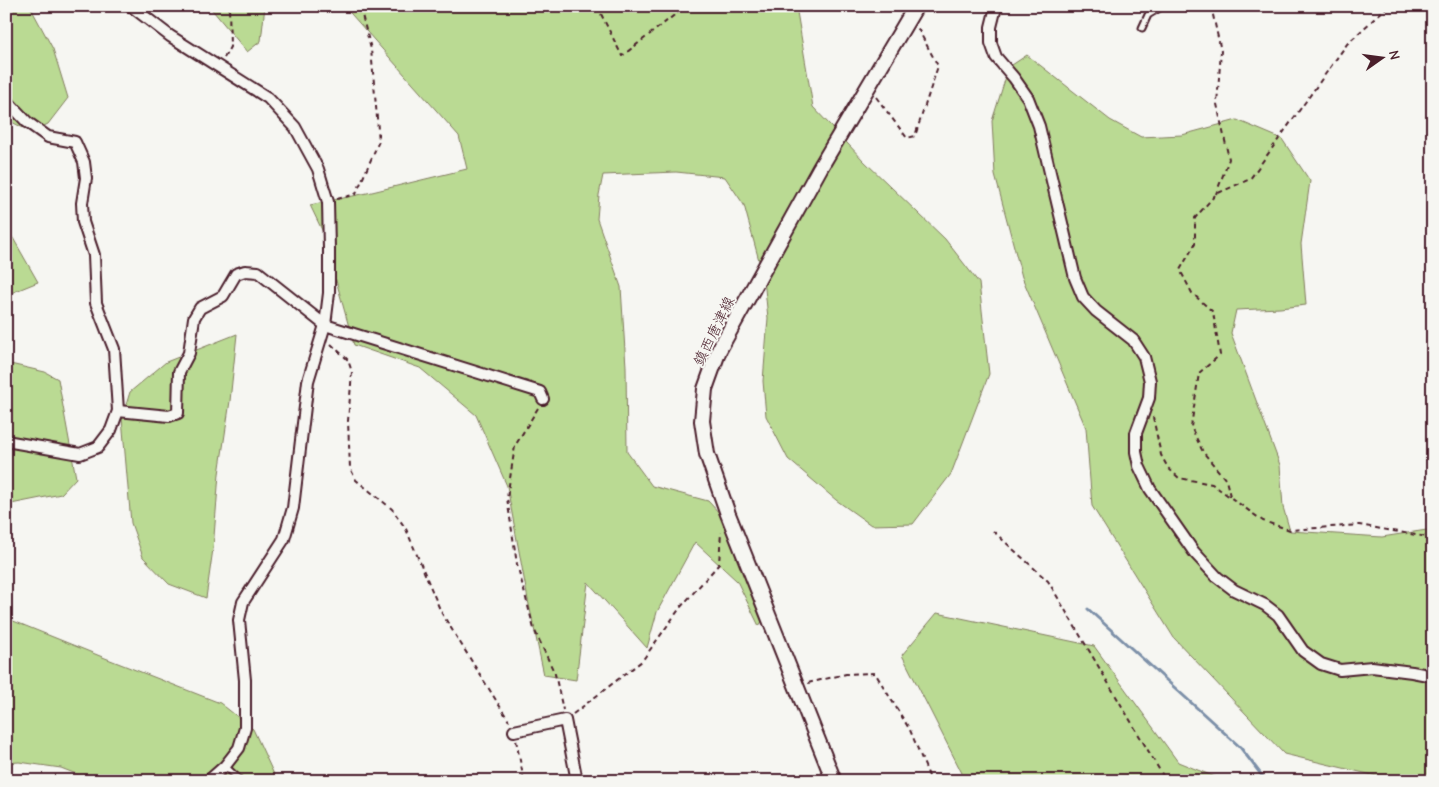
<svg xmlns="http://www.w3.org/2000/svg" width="1439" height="787" font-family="'Comic Neue','Klee One',sans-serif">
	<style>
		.green { fill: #bada93; stroke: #827c5f }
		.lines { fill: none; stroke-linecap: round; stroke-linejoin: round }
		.stream { stroke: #7b8fa8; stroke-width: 3 }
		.lane-casing { stroke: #4a1f2b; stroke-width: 9 }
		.street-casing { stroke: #4a1f2b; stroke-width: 14 }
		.secondary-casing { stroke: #4a1f2b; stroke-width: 18 }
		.path { stroke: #4a1f2b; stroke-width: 2; stroke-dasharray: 5 4; stroke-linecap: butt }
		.lane { stroke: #f6f6f2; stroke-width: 5 }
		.street { stroke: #f6f6f2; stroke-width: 10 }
		.secondary { stroke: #f6f6f2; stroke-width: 14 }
		.labels { text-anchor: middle; stroke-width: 4; stroke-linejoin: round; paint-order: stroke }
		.street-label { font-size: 15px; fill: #4a1f2b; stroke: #f6f6f2 }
	</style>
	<rect width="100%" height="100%" fill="#f6f6f2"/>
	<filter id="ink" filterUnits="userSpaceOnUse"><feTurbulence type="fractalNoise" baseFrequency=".02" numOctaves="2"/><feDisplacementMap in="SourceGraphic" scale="10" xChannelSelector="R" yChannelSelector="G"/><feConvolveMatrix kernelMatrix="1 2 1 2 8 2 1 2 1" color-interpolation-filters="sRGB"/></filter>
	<g filter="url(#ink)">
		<!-- green -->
		<g class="green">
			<polygon points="6,6 29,6 33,12 53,49 68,98 48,124 31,132 6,119"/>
			<polygon points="209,6 265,6 261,41 247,52"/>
			<polygon points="344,6 796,6 813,107 864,161 945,239 979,283 989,374 951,474 913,524 871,525 836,500 788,459 766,416 763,381 768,318 764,279 744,205 725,177 676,172 603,175 599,195 597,219 621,287 626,367 627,452 652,486 708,501 723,517 763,620 759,626 737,581 695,542 657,612 647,648 588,582 576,680 544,675 528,600 507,486 476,415 420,368 354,345 322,230 310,205 372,192 467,169 459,136"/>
			<polygon points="1027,55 1110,120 1141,137 1182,135 1237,120 1282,139 1310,181 1301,244 1306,305 1280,308 1236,310 1231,333 1280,465 1283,507 1290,531 1382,537 1433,529 1433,776 1422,781 1398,781 1284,754 1174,638 1092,506 1086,428 1022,277 995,175 992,121 1009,67"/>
			<polygon points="6,230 13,238 38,282 6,295"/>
			<polygon points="237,334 230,401 219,474 213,549 206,598 169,584 143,557 131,523 122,418 130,392 166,362"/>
			<polygon points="6,363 45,372 58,379 76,478 61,494 6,505"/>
			<polygon points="937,613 1094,646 1178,762 1225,781 966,781 902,655"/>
			<polygon points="6,618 100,656 220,703 253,729 277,781 94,781 61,768 19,762 6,763"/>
		</g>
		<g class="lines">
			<!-- stream -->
			<polyline class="stream" points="1088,609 1240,747 1266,781"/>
			<defs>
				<g id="lane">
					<polyline points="1142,28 1148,15 1163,6"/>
					<polyline points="225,766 241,781"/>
				</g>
				<g id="street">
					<polyline points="131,6 170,36 268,98 295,127 318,169 328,202 329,249 329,293 325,325 308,381 293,508 284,539 243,602 239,620 245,680 245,728 239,748 225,766 208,781"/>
					<polyline points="998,6 995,11 991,27 991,43 996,57 1014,78 1028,98 1039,126 1075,278 1083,297 1096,311 1133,340 1144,357 1150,381 1149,398 1136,433 1136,452 1139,466 1150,489 1194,552 1217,577 1234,590 1265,605 1278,615 1303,651 1321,664 1340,670 1372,667 1412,672 1433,676"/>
					<polyline points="6,103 11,105 27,122 48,137 75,142 84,162 86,178 82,203 83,222 94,255 96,303 114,349 118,411 111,430 98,447 80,454 6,441"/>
					<polyline points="118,411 169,416 178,413 179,372 189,353 194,318 200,308 223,296 236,274 245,271 258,272 325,325 540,392 543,399"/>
					<polyline points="514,731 565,720 577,781"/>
				</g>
				<polyline id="secondary" points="834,781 728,514 707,454 702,421 705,389 719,350 820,168 916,6"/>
			</defs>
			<!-- lane casing -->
			<use href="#lane" class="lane-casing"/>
			<!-- street casing -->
			<use href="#street" class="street-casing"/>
			<!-- secondary casing -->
			<use href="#secondary" class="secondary-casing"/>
			<!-- path -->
			<g class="path">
				<polyline points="597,6 622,56 686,6"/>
				<polyline points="1211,6 1221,51 1217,104 1229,159 1216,194"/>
				<polyline points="224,58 230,47 229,6"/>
				<polyline points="876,97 907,138 915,136 938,66 917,27"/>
				<polyline points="337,199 356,194 379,141 371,49 362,15"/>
				<polyline points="331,344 348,360 352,372 348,421 350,468 356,480 392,509 406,529 441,612 509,721"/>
				<polyline points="538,408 515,446 507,498 517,564 534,629 555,674 563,710"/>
				<polyline points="1153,417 1161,455 1168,468 1179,478 1212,484 1263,521 1290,530 1359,525 1433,538"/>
				<polyline points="1230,496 1226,480 1203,452 1191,427 1199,373 1220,355 1213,312 1192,293 1180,270 1195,244 1195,218 1216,194 1250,179 1347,44 1388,6"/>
				<polyline points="993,531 1048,581 1166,781"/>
				<polyline points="808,683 846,674 875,673 910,730 931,781"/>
				<polyline points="573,714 642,661 680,608 719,564 721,532"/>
				<polyline points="516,740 524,781"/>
			</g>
			<!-- lane -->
			<use href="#lane" class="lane"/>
			<!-- street -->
			<use href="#street" class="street"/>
			<!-- secondary -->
			<use href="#secondary" class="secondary"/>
		</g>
	</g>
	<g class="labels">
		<!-- street labels -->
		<g class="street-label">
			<text transform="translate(714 331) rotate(-64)" y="5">鎮西唐津線</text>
		</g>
	</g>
	<!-- margin -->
	<rect width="1439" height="787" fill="none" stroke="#f6f6f2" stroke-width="25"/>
	<rect x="12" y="12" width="1414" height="762" fill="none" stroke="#4a1f2b" stroke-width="2" filter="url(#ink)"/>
	<!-- north arrow -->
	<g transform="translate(1382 58) rotate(76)" stroke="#f6f6f2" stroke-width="4" paint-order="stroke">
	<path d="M0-4L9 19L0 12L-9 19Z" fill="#4a1f2b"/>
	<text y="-8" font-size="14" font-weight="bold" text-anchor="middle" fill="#4a1f2b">N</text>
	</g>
</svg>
